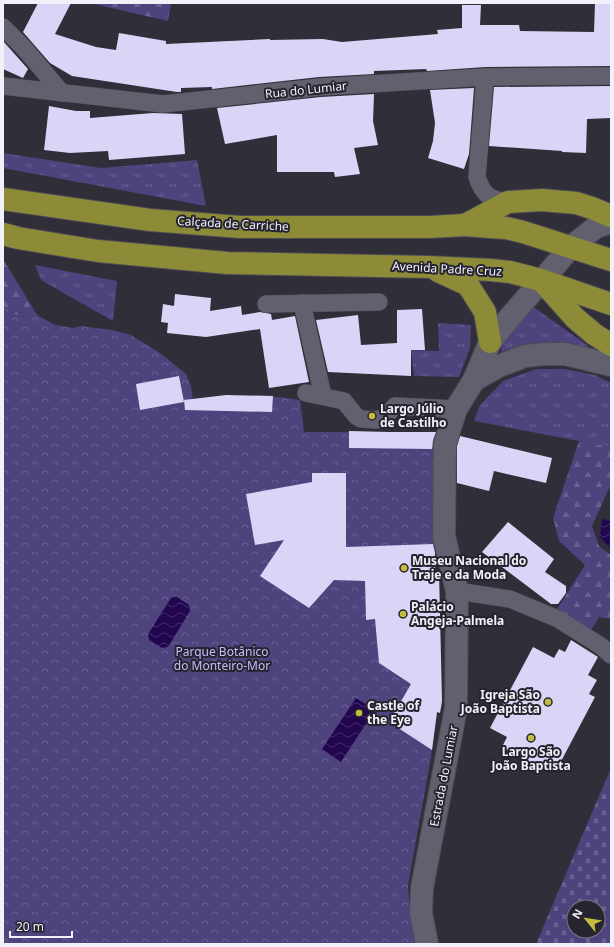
<svg xmlns="http://www.w3.org/2000/svg" width="614" height="947" font-family="'Noto Sans',sans-serif">
	<style>
		.grass { fill: url(#grass-tufts) }
		.forest { fill: url(#forest-firs) }
		.cemetery { fill: url(#cemetery-stones); fill-rule: evenodd }
		.park { fill: url(#park-crowns) }
		.water { fill: url(#water-waves) }
		.building { fill: #d9d5f7 }
		.lines { fill: none; stroke-linecap: round; stroke-linejoin: round }
		.street-casing { stroke: #4c4b54; stroke-width: 18 }
		.secondary-casing { stroke: #4c4b54; stroke-width: 24 }
		.highway-casing { stroke: #4c4b54; stroke-width: 24 }
		.street { stroke: #62606e; stroke-width: 17 }
		.secondary { stroke: #62606e; stroke-width: 22 }
		.highway { stroke: #8e8b38; stroke-width: 22 }
		.poi-dot { fill: #c2bd3f; stroke: #25242f; stroke-width: 1.5 }
		.labels { text-anchor: middle; stroke-width: 4; stroke-linejoin: round; paint-order: stroke }
		.street-label { font-size: 12px; fill: #f2f1f9; stroke: #25242f }
		.poi-label { font-size: 12px; font-weight: bold; fill: #f2f1f9; stroke: #25242f; text-anchor: start }
		.park-label { font-size: 12px; fill: #c5bcfc; stroke: #25242f }
	</style>
	<defs>
		<pattern id="grass-tufts" width="24" height="20" patternUnits="userSpaceOnUse"><rect width="24" height="20" fill="#4f437e"/><path d="M3 7l-1-3M5 7V3M7 7l1-3M15 17l-1-3M17 17v-4M19 17l1-3" fill="none" stroke="#695f91"/></pattern>
		<pattern id="forest-firs" width="22" height="20" patternUnits="userSpaceOnUse"><rect width="22" height="20" fill="#4f437e"/><path d="M5 1l3.5 6h-7zM16 11l3.5 6h-7z" fill="#695f91"/></pattern>
		<pattern id="cemetery-stones" width="16" height="16" patternUnits="userSpaceOnUse"><rect width="16" height="16" fill="#4f437e"/><path d="M2 7V4a2 2 0 0 1 4 0v3zM10 15v-3a2 2 0 0 1 4 0v3z" fill="#695f91"/></pattern>
		<pattern id="park-crowns" width="20" height="18" patternUnits="userSpaceOnUse"><rect width="20" height="18" fill="#4f437e"/><path d="M2 6a3 3 0 1 1 6 0M12 15a3 3 0 1 1 6 0" fill="none" stroke="#695f91"/></pattern>
		<pattern id="water-waves" width="16" height="10" patternUnits="userSpaceOnUse"><rect width="16" height="10" fill="#220750"/><path d="M0 5q4-4 8 0t8 0" fill="none" stroke="#432c6a"/></pattern>
	</defs>
	<rect width="100%" height="100%" fill="#2f2e39"/>
	<!-- grass -->
	<g class="grass">
		<polygon points="3,153 101,168 197,160 206,206 3,168"/>
		<polygon points="35,265 117,281 113,321 41,280"/>
		<path d="M528,307L535,308L587,345L591,351C562,348 529,340 502,352L500,343Z"/>
		<polygon points="438,323 471,325 470,348 459,377 414,376 411,350 439,351"/>
		<polygon points="536,369 565,369 595,375 611,383 611,447 474,421 480,405 503,381"/>
	</g>
	<!-- forest -->
	<g class="forest">
		<polygon points="90,3 171,3 168,21"/>
		<polygon points="3,259 37,315 31,316 31,318 16,315 3,307"/>
		<polygon points="579,441 611,447 611,484 592,526 599,546 611,555 611,619 599,617 590,632 557,609 585,565 559,541 553,518"/>
	</g>
	<!-- cemetery -->
	<path class="cemetery" d="M611,768V944H536ZM574,907H598V931H574Z"/>
	<!-- park -->
	<path class="park" d="M3,307L16,315L30,318V316L37,315L55,325L74,328L80,326L112,330L131,335L160,353L186,374L191,386L193,399C229,395 264,394 300,400L304,432H436L435,557L437,712L431,757L408,885L410,916L416,944H3Z"/>
	<!-- water -->
	<g class="water">
		<polygon points="602,519 611,521 611,549 600,537"/>
		<polygon points="173,597 177,597 189,605 190,611 168,647 162,648 149,640 148,634 171,598"/>
		<polygon points="356,698 375,710 341,762 322,749"/>
	</g>
	<!-- building -->
	<g class="building">
		<polygon points="38,3 71,3 55,34 96,47 116,50 119,33 166,41 166,44 270,39 270,40 323,39 342,42 438,34 437,30 462,28 462,5 481,5 480,25 519,25 520,31 594,32 595,3 611,3 611,66 485,67 427,71 426,69 374,71 374,74 319,77 212,89 212,87 181,88 181,92 177,92 72,76 50,63 23,32"/>
		<polygon points="3,41 28,69 23,78 3,69"/>
		<polygon points="611,86 611,118 587,119 586,153 562,152 562,151 489,146 494,87"/>
		<polygon points="474,88 469,154 464,169 428,158 433,141 435,123 430,90"/>
		<polygon points="374,94 373,121 378,145 354,148 360,174 335,177 334,172 277,172 277,135 225,144 217,108 321,97"/>
		<polygon points="49,106 76,111 90,111 90,118 153,113 182,114 185,154 109,160 108,151 70,153 44,150"/>
		<polygon points="175,294 211,298 210,311 241,306 242,315 260,312 271,314 272,320 295,316 309,382 269,388 260,329 206,337 167,333 168,323 161,322 163,304 174,306"/>
		<polygon points="422,309 425,350 411,350 411,376 328,372 316,320 358,315 361,345 397,343 397,310"/>
		<polygon points="179,376 184,402 140,410 136,384"/>
		<polygon points="226,395 273,396 272,412 185,410 184,400"/>
		<polygon points="349,431 389,432 436,432 433,440 432,449 349,448"/>
		<polygon points="460,436 552,458 546,483 494,471 489,491 457,483 457,446"/>
		<polygon points="312,473 346,473 346,547 433,544 435,553 435,575 439,571 442,701 440,713 437,712 432,750 389,722 411,684 379,663 375,619 366,620 365,581 334,580 309,608 260,576 284,540 255,545 246,494 312,482"/>
		<polygon points="508,522 554,559 545,572 566,586 566,593 558,604 551,604 482,552"/>
		<polygon points="571,640 598,657 588,675 597,680 589,694 595,697 558,767 547,761 543,769 502,747 507,737 490,728 533,647 554,658 559,649 565,652"/>
	</g>
	<g class="lines">
		<defs>
			<g id="street">
				<polyline points="3,27 24,48 62,93"/>
				<path d="M485,77L477,177C483,195 490,200 508,202"/>
				<polyline points="3,86 163,104 320,87 485,77 611,76"/>
				<polyline points="302,303 323,396"/>
				<polyline points="266,304 379,302"/>
				<polyline points="306,393 344,401 356,416 361,419 376,420 383,418 395,406 456,409"/>
				<polyline points="457,591 510,599 558,619 601,646 611,655"/>
			</g>
			<g id="secondary">
				<polyline points="474,380 499,366 525,356 545,354 565,354 611,365"/>
				<polyline points="427,944 421,913 422,888 456,708 457,591 444,536 445,444 456,409 474,380 490,342 511,316 571,247 596,227 611,222"/>
			</g>
			<g id="highway">
				<polyline points="3,199 150,220 240,227 430,227 465,225 490,227 506,228 523,232 611,260"/>
				<polyline points="465,225 508,202 542,200 576,203 592,208 611,216"/>
				<polyline points="3,234 18,238 98,251 227,263 428,267 491,270 510,272 541,280 611,304"/>
				<polyline points="438,271 468,285 485,312 490,342"/>
				<polyline points="542,281 575,318 594,334 611,345"/>
			</g>
		</defs>
		<!-- street casing -->
		<use href="#street" class="street-casing"/>
		<!-- secondary casing -->
		<use href="#secondary" class="secondary-casing"/>
		<!-- highway casing -->
		<use href="#highway" class="highway-casing"/>
		<!-- street -->
		<use href="#street" class="street"/>
		<!-- secondary -->
		<use href="#secondary" class="secondary"/>
		<!-- highway -->
		<use href="#highway" class="highway"/>
	</g>
	<!-- markers -->
	<g class="poi-dot">
		<circle cx="372" cy="416" r="4"/>
		<circle cx="404" cy="568" r="4"/>
		<circle cx="403" cy="614" r="4"/>
		<circle cx="548" cy="702" r="4"/>
		<circle cx="359" cy="713" r="4"/>
		<circle cx="531" cy="738" r="4"/>
	</g>
	<g class="labels">
		<!-- street labels -->
		<g class="street-label">
			<text transform="translate(306 90) rotate(-6)" y="4">Rua do Lumiar</text>
			<text transform="translate(233 224) rotate(3)" y="4">Calçada de Carriche</text>
			<text transform="translate(447 269) rotate(3)" y="4">Avenida Padre Cruz</text>
			<text transform="translate(444 776) rotate(-79)" y="4">Estrada do Lumiar</text>
		</g>
		<!-- poi labels -->
		<g class="poi-label">
			<text x="380" y="413">Largo Júlio<tspan x="380" dy="14">de Castilho</tspan></text>
			<text x="412" y="565">Museu Nacional do<tspan x="412" dy="14">Traje e da Moda</tspan></text>
			<text x="411" y="611">Palácio<tspan x="411" dy="14">Angeja-Palmela</tspan></text>
			<text x="540" y="699" text-anchor="end">Igreja São<tspan x="540" dy="14">João Baptista</tspan></text>
			<text x="367" y="710">Castle of<tspan x="367" dy="14">the Eye</tspan></text>
			<text x="531" y="756" text-anchor="middle">Largo São<tspan x="531" dy="14">João Baptista</tspan></text>
		</g>
		<!-- park labels -->
		<g class="park-label">
			<text x="222" y="656">Parque Botânico<tspan x="222" dy="14">do Monteiro-Mor</tspan></text>
		</g>
	</g>
	<!-- border -->
	<rect width="614" height="947" fill="none" stroke="#f2f1f9" stroke-width="8"/>
	<!-- north arrow -->
	<g transform="translate(586 919) rotate(300)"><circle r="19" fill="#25242f" stroke="#777680"/>
	<path d="M0-3L7 15L0 10L-7 15Z" fill="#c2bd3f"/>
	<text y="-6" font-size="11" font-weight="bold" text-anchor="middle" fill="#f2f1f9">N</text>
	</g>
	<!-- scale -->
	<path d="M10 931v6h62v-6" fill="none" stroke="#f2f1f9" stroke-width="2"/>
	<text x="16" y="931" font-size="12" fill="#f2f1f9" stroke="#25242f" stroke-width="3" paint-order="stroke">20 m</text>
</svg>
